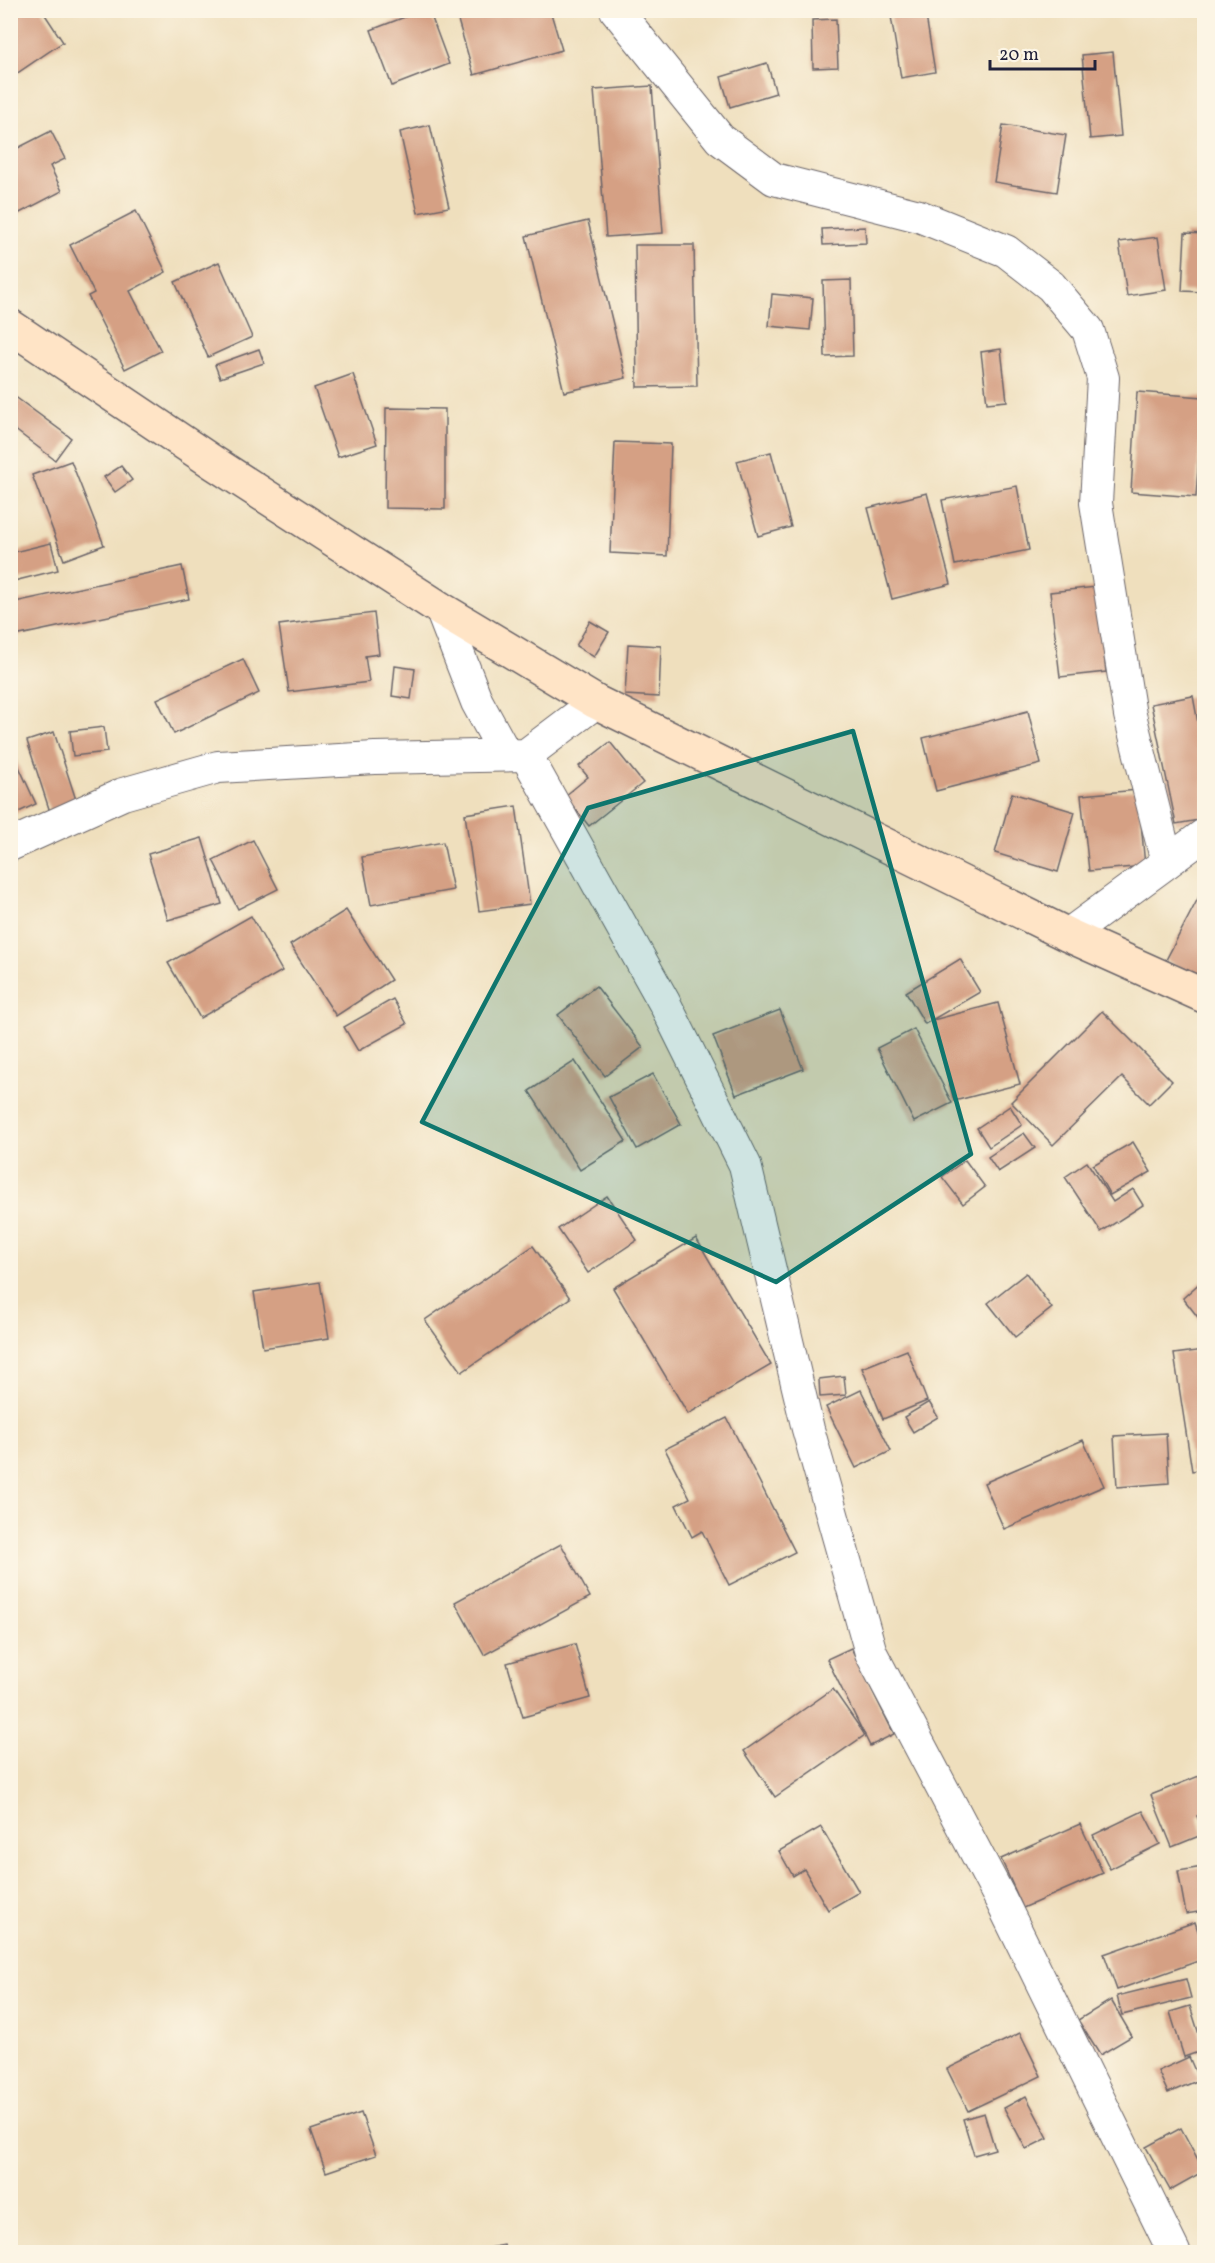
<svg xmlns="http://www.w3.org/2000/svg" width="1215" height="2263" font-family="Vollkorn,serif">
	<style>
		.building { fill: #d5a084 }
		.lines { fill: none; stroke-linecap: round; stroke-linejoin: round }
		.street-casing { stroke: #6a6468; stroke-width: 34 }
		.secondary-casing { stroke: #6a6468; stroke-width: 36 }
		.street { stroke: #fff; stroke-width: 32 }
		.secondary { stroke: #ffe4c6; stroke-width: 33 }
		.marked { fill: #0f766e; fill-opacity: 0.2; stroke: #0f766e; stroke-width: 4.5; stroke-linejoin: round }
	</style>
	<rect width="100%" height="100%" fill="#fcf5e5"/>
	<filter id="ink" filterUnits="userSpaceOnUse"><feTurbulence type="fractalNoise" baseFrequency=".0167" numOctaves="2"/><feDisplacementMap in="SourceGraphic" scale="12" xChannelSelector="R" yChannelSelector="G"/><feConvolveMatrix kernelMatrix="1 2 1 2 8 2 1 2 1" color-interpolation-filters="sRGB"/></filter>
	<filter id="wash" filterUnits="userSpaceOnUse"><feTurbulence type="fractalNoise" baseFrequency=".008" numOctaves="4" result="noise"/><feDisplacementMap in="SourceGraphic" scale="24" xChannelSelector="R" yChannelSelector="G"/><feGaussianBlur stdDeviation="1.35" result="paint"/><feColorMatrix in="noise" values="0 0 0 0 0 0 0 0 0 0 0 0 0 0 0 0 0 1.4 0 .05"/><feComposite in="paint" operator="in"/></filter>
	<g filter="url(#wash)">
		<rect width="100%" height="100%" fill="#efdfbd"/>
		<g id="blocks">
			<!-- building -->
			<g class="building">
				<polygon points="10,10 42,10 63,42 10,78"/>
				<polygon points="423,10 429,10 449,64 392,86 371,30"/>
				<polygon points="455,10 550,10 562,50 474,75"/>
				<polygon points="890,10 925,10 935,72 901,78"/>
				<polygon points="836,19 838,67 813,68 812,20"/>
				<polygon points="1113,52 1121,136 1090,139 1082,55"/>
				<polygon points="767,63 776,93 730,107 721,77"/>
				<polygon points="652,86 663,233 606,237 594,90"/>
				<polygon points="430,125 449,207 418,213 400,132"/>
				<polygon points="1003,125 1066,135 1057,192 994,182"/>
				<polygon points="51,131 65,159 50,166 62,191 10,218 10,152"/>
				<polygon points="136,211 166,272 130,291 161,351 125,369 88,296 94,293 70,245"/>
				<polygon points="588,221 626,378 564,392 526,236"/>
				<polygon points="865,227 866,243 823,245 822,229"/>
				<polygon points="1185,233 1204,234 1204,292 1182,291"/>
				<polygon points="1158,237 1166,290 1127,296 1119,242"/>
				<polygon points="635,245 694,245 697,386 637,387"/>
				<polygon points="219,262 252,337 208,357 175,282"/>
				<polygon points="851,280 853,356 825,357 823,281"/>
				<polygon points="772,294 813,298 810,330 769,326"/>
				<polygon points="259,349 264,363 220,378 215,365"/>
				<polygon points="1001,349 1007,401 987,403 981,352"/>
				<polygon points="353,374 377,444 338,457 314,388"/>
				<polygon points="1137,392 1203,397 1196,497 1131,492"/>
				<polygon points="10,393 71,438 55,460 10,426"/>
				<polygon points="386,408 445,409 445,509 385,508"/>
				<polygon points="615,442 671,444 667,556 610,553"/>
				<polygon points="771,452 791,527 758,536 737,461"/>
				<polygon points="71,461 104,545 64,560 32,475"/>
				<polygon points="121,466 132,480 115,492 104,477"/>
				<polygon points="1017,486 1029,550 955,565 942,500"/>
				<polygon points="927,493 951,584 892,599 868,508"/>
				<polygon points="51,543 58,570 10,582 10,553"/>
				<polygon points="182,566 189,599 10,637 10,603"/>
				<polygon points="1096,587 1106,672 1060,677 1050,592"/>
				<polygon points="374,613 379,654 365,656 369,682 289,692 279,625"/>
				<polygon points="590,621 609,632 594,657 576,646"/>
				<polygon points="628,644 661,646 659,697 625,695"/>
				<polygon points="243,659 259,693 174,734 157,699"/>
				<polygon points="395,666 415,669 411,699 392,696"/>
				<polygon points="1193,696 1204,755 1204,819 1176,824 1151,704"/>
				<polygon points="1028,711 1041,764 936,791 923,738"/>
				<polygon points="104,727 107,752 73,756 70,731"/>
				<polygon points="54,732 78,806 51,815 27,741"/>
				<polygon points="610,742 643,783 589,826 565,796 588,777 579,766"/>
				<polygon points="10,747 36,804 10,816"/>
				<polygon points="1138,790 1145,866 1089,871 1081,795"/>
				<polygon points="1012,793 1075,812 1058,872 995,853"/>
				<polygon points="516,806 530,904 479,911 465,814"/>
				<polygon points="202,838 222,904 168,920 148,854"/>
				<polygon points="253,840 278,889 238,909 213,860"/>
				<polygon points="443,842 453,890 371,905 362,857"/>
				<polygon points="1204,887 1204,981 1166,960"/>
				<polygon points="346,910 391,980 336,1016 290,945"/>
				<polygon points="251,916 282,971 200,1018 168,963"/>
				<polygon points="960,959 980,992 925,1024 906,992"/>
				<polygon points="596,986 643,1047 605,1076 558,1015"/>
				<polygon points="393,999 407,1024 358,1051 344,1027"/>
				<polygon points="998,1003 1020,1084 954,1101 933,1020"/>
				<polygon points="780,1010 803,1069 736,1095 713,1036"/>
				<polygon points="1102,1011 1172,1081 1149,1104 1122,1077 1053,1145 1011,1102"/>
				<polygon points="914,1029 952,1103 914,1122 877,1048"/>
				<polygon points="575,1061 626,1141 580,1170 529,1091"/>
				<polygon points="653,1074 681,1124 637,1149 609,1097"/>
				<polygon points="1010,1106 1022,1125 989,1147 977,1128"/>
				<polygon points="1024,1133 1035,1148 998,1172 988,1157"/>
				<polygon points="1133,1142 1151,1172 1110,1195 1093,1165"/>
				<polygon points="965,1160 985,1187 963,1204 942,1177"/>
				<polygon points="1087,1162 1113,1202 1133,1189 1143,1205 1101,1232 1065,1177"/>
				<polygon points="607,1196 637,1240 588,1273 558,1229"/>
				<polygon points="696,1238 771,1365 688,1414 613,1288"/>
				<polygon points="533,1246 570,1298 462,1372 425,1320"/>
				<polygon points="1026,1273 1052,1308 1015,1337 988,1303"/>
				<polygon points="1204,1279 1204,1325 1183,1298"/>
				<polygon points="320,1282 329,1338 263,1348 254,1292"/>
				<polygon points="907,1350 927,1401 883,1419 862,1368"/>
				<polygon points="1204,1350 1204,1469 1192,1471 1174,1354"/>
				<polygon points="844,1376 846,1395 820,1397 819,1379"/>
				<polygon points="861,1390 891,1451 856,1468 826,1407"/>
				<polygon points="929,1402 938,1417 913,1432 904,1417"/>
				<polygon points="727,1418 795,1552 729,1585 702,1531 692,1537 676,1505 690,1498 665,1449"/>
				<polygon points="1166,1433 1169,1483 1117,1487 1114,1436"/>
				<polygon points="1083,1440 1104,1486 1004,1529 984,1483"/>
				<polygon points="561,1544 590,1597 484,1655 455,1602"/>
				<polygon points="575,1644 590,1698 523,1717 507,1663"/>
				<polygon points="851,1648 894,1734 870,1746 827,1659"/>
				<polygon points="833,1689 865,1735 775,1797 744,1751"/>
				<polygon points="1204,1774 1204,1813 1197,1816 1204,1834 1172,1847 1151,1795"/>
				<polygon points="1143,1811 1160,1844 1110,1869 1093,1835"/>
				<polygon points="1080,1824 1103,1873 1023,1908 1001,1859"/>
				<polygon points="821,1827 859,1892 828,1910 804,1869 793,1876 779,1851"/>
				<polygon points="1203,1867 1204,1911 1186,1914 1178,1871"/>
				<polygon points="1195,1922 1204,1949 1204,1959 1117,1990 1104,1954"/>
				<polygon points="1186,1979 1191,1998 1122,2015 1117,1996"/>
				<polygon points="1111,2000 1132,2036 1100,2055 1078,2020"/>
				<polygon points="1190,2006 1204,2050 1184,2057 1170,2012"/>
				<polygon points="1020,2033 1041,2076 968,2111 947,2069"/>
				<polygon points="1189,2057 1199,2080 1168,2093 1158,2071"/>
				<polygon points="1026,2096 1048,2138 1026,2149 1004,2108"/>
				<polygon points="361,2113 376,2155 326,2172 311,2130"/>
				<polygon points="984,2113 995,2149 974,2155 963,2119"/>
				<polygon points="1181,2128 1204,2171 1170,2190 1146,2147"/>
				<polygon points="504,2245 506,2252 478,2252 478,2250"/>
			</g>
		</g>
	</g>
	<g filter="url(#ink)">
		<use href="#blocks" fill-opacity="0" stroke="#6a6468" stroke-width="1.5"/>
		<g class="lines">
			<defs>
				<g id="street">
					<polyline points="616,10 720,139 774,179 919,216 1006,251 1051,286 1088,330 1103,378 1096,503 1130,715 1167,862"/>
					<polyline points="441,609 477,702 506,755"/>
					<polyline points="526,755 664,1002 745,1165 808,1429 871,1653 1001,1900 1174,2252"/>
					<polyline points="10,845 123,794 218,767 375,758 526,755 596,702"/>
					<polyline points="1068,935 1204,835"/>
				</g>
				<polyline id="secondary" points="10,326 214,463 441,609 596,702 1068,935 1204,996"/>
			</defs>
			<!-- street casing -->
			<use href="#street" class="street-casing"/>
			<!-- secondary casing -->
			<use href="#secondary" class="secondary-casing"/>
			<!-- street -->
			<use href="#street" class="street"/>
			<!-- secondary -->
			<use href="#secondary" class="secondary"/>
		</g>
	</g>
	<!-- marked area -->
	<path class="marked" d="M853,731L971,1154L776,1282L422,1122L588,808Z"/>
	<!-- margin -->
	<rect width="1215" height="2263" fill="none" stroke="#fcf5e5" stroke-width="36"/>
	<!-- scale -->
	<path d="M990 60v9h105v-9" fill="none" stroke="#22223b" stroke-width="3"/>
	<text x="999" y="60" font-size="18" fill="#22223b" stroke="#fcf5e5" stroke-width="4.5" paint-order="stroke">20 m</text>
</svg>
